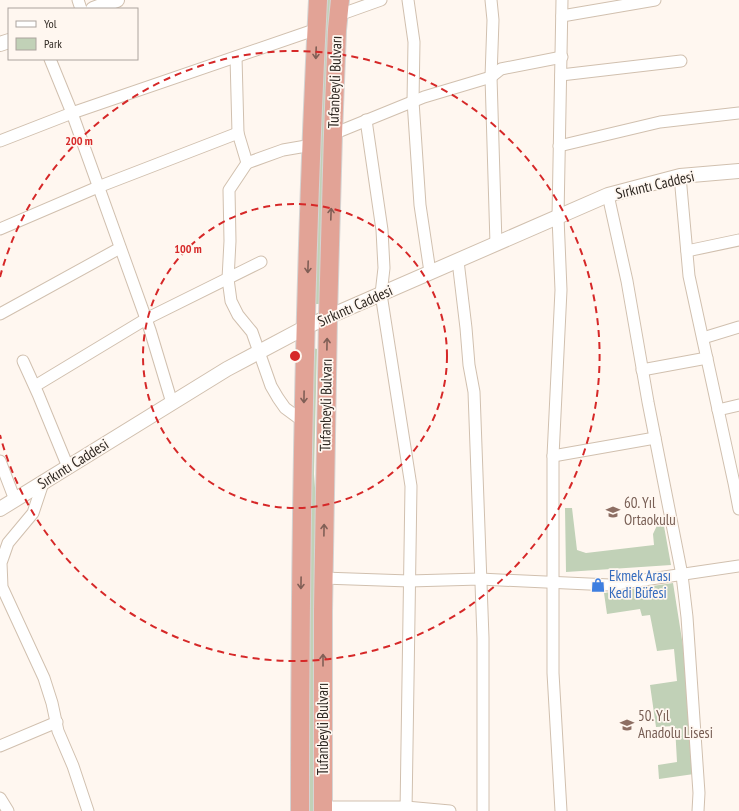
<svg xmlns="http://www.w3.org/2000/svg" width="739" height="811" font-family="'PT Sans Narrow',sans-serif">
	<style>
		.green { fill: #c1d1b7 }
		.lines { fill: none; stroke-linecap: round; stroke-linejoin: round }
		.minor-casing { stroke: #d1c0af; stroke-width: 13 }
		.tertiary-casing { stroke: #d1c0af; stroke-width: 16 }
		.trunk-casing { stroke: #d5d4d3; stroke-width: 20 }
		.minor { stroke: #fff; stroke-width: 11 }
		.tertiary { stroke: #fff; stroke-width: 14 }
		.trunk { stroke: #e2a396; stroke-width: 18 }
		.oneway { stroke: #805f56 }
		.ring { fill: none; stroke: #d62828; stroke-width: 2; stroke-dasharray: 7 5 }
		.labels { text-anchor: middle; stroke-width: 3.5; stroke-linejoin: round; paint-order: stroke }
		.street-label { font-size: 15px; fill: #2f2822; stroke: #fff7f0 }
		.education-label { font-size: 15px; fill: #785e54; stroke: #fff7f0; text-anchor: start }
		.shop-label { font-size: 15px; fill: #366cbe; stroke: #fff7f0; text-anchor: start }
		.centre { fill: #d62828; stroke: #fff7f0; stroke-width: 2 }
		.ring-label { font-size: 12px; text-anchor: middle; font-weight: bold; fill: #d62828; stroke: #fff7f0; stroke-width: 3.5; stroke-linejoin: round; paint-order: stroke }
	</style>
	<rect width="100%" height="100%" fill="#fff7f0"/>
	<!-- green -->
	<g class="green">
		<polygon points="326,0 333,0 319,304 315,304"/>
		<polygon points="313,348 317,349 314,474 316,501 315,811 308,811 308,729"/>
		<polygon points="565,508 572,508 577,550 586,553 654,545 653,534 662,515 671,565 566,572"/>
		<polygon points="673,583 683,646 694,774 659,779 658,765 677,762 675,726 656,727 650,685 677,681 674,649 657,651 650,615 642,616 640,609 607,614 604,593"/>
	</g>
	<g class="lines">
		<defs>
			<g id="minor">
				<polyline points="78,0 81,9"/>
				<polyline points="408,0 414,42 413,101 420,205 430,272"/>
				<polyline points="491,0 493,20 491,77 496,244"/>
				<polyline points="339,15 381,0"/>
				<polyline points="562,16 655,0"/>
				<polyline points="236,57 238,133 247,163 229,190 230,241 228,279 231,301 238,315 252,332 271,386 278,398 285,408 304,422"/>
				<polyline points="50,59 72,113 150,330 172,403"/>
				<polyline points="561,75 681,61"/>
				<polyline points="366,120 382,230 384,268 381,294 411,486 406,811"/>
				<polyline points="333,134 424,97 491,77 501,69 562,57"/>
				<polyline points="0,141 72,113 317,29"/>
				<polyline points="559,146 660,122 739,113"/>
				<polyline points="247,163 283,150 312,145"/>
				<polyline points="680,176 689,276 734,483 739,509"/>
				<polyline points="608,195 627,281 648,402 682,575 687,617 699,793 698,811"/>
				<polyline points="0,229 98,187 238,133"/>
				<polyline points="687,251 739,240"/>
				<polyline points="458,261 466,328 469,365 474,392 483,638 483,811"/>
				<polyline points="0,314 120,248"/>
				<polyline points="703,338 739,327"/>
				<polyline points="23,361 38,394 68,467"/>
				<polyline points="642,370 707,358"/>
				<polyline points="35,386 146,319 261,262"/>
				<polyline points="718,410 739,405"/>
				<polyline points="553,456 655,438"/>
				<polyline points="0,461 15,500"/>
				<polyline points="43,483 33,513 8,543 1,563 2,587 44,678 52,703 58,731 73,766 88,811"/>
				<polyline points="323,578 409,581 480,579 610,585 739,566"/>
				<polyline points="0,746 57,722"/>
				<polyline points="0,798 8,811"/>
				<polyline points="323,807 406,807 450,811"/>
				<polyline points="561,811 553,673 553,456 561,290 558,217 562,0"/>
			</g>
			<g id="tertiary">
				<polyline points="93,9 117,0"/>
				<polyline points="0,44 9,41"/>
				<polyline points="0,509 227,369 306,327 328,317 608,195 680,176 739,171"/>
			</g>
			<g id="trunk">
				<path d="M300,811C300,541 304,270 318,0"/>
				<polyline points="323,811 323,611 328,317 333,134 337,30 340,0"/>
			</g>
		</defs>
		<!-- minor casing -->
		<use href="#minor" class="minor-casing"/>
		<!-- tertiary casing -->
		<use href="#tertiary" class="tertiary-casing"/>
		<!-- trunk casing -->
		<use href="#trunk" class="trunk-casing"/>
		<!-- minor -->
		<use href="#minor" class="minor"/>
		<!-- tertiary -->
		<use href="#tertiary" class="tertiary"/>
		<!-- trunk -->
		<use href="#trunk" class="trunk"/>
	</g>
	<!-- one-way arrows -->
	<defs><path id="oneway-shaft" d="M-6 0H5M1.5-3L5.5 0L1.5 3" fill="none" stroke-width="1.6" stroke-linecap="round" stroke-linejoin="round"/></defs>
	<g class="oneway">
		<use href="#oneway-shaft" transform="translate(316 53) rotate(92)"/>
		<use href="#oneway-shaft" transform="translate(331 214) rotate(-88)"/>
		<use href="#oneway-shaft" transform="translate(308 267) rotate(92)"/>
		<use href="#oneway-shaft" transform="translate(327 344) rotate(-89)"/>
		<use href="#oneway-shaft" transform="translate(304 397) rotate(91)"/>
		<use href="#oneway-shaft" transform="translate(324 530) rotate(-89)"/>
		<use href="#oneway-shaft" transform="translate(301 583) rotate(91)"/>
		<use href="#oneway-shaft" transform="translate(323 660) rotate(-90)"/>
	</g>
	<!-- distance rings -->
	<g class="ring">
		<circle cx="295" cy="356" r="152"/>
		<path d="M0 277A305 305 0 1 1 0 435"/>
	</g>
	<!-- icons -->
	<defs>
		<symbol id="school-bare" viewBox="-9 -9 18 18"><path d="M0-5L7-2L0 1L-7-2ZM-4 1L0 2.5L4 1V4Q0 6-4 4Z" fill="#8d6e63" stroke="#fff7f0" stroke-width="2.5" paint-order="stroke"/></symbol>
		<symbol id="shop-bare" viewBox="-9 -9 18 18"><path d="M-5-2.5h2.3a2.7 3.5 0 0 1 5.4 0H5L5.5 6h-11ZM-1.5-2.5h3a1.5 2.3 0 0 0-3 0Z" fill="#3f7fe0" stroke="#fff7f0" stroke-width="2.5" paint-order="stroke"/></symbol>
	</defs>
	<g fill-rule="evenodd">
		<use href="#school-bare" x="603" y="502" width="20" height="20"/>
		<use href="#shop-bare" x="588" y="575" width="20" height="20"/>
		<use href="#school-bare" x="617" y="715" width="20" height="20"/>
	</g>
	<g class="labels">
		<!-- street labels -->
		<g class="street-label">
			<text transform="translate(335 82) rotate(-88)" y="5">Tufanbeyli Bulvarı</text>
			<text transform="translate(655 185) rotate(-13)" y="5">Sırkıntı Caddesi</text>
			<text transform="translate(355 306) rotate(-24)" y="5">Sırkıntı Caddesi</text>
			<text transform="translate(326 405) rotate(-89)" y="5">Tufanbeyli Bulvarı</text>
			<text transform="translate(73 464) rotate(-32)" y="5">Sırkıntı Caddesi</text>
			<text transform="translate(323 729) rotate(-90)" y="5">Tufanbeyli Bulvarı</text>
		</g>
		<!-- education labels -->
		<g class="education-label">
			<text x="624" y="508">60. Yıl<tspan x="624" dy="17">Ortaokulu</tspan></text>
			<text x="638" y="721">50. Yıl<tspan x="638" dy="17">Anadolu Lisesi</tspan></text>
		</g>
		<!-- shop labels -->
		<g class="shop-label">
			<text x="609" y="581">Ekmek Arası<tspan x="609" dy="17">Kedi Büfesi</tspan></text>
		</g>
	</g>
	<circle cx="295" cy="356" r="6" class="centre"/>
	<g class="ring-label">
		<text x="79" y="145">200 m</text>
		<text x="188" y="253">100 m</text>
	</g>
	<!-- legend -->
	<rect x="8" y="8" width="130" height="52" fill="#fff7f0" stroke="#aca49e"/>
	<rect x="16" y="21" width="20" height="6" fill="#ffffff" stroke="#aca49e"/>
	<text x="44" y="28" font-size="12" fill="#2f2822">Yol</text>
	<rect x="16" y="38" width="20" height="12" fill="#c1d1b7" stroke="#aca49e"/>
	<text x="44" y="48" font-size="12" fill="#2f2822">Park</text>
</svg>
